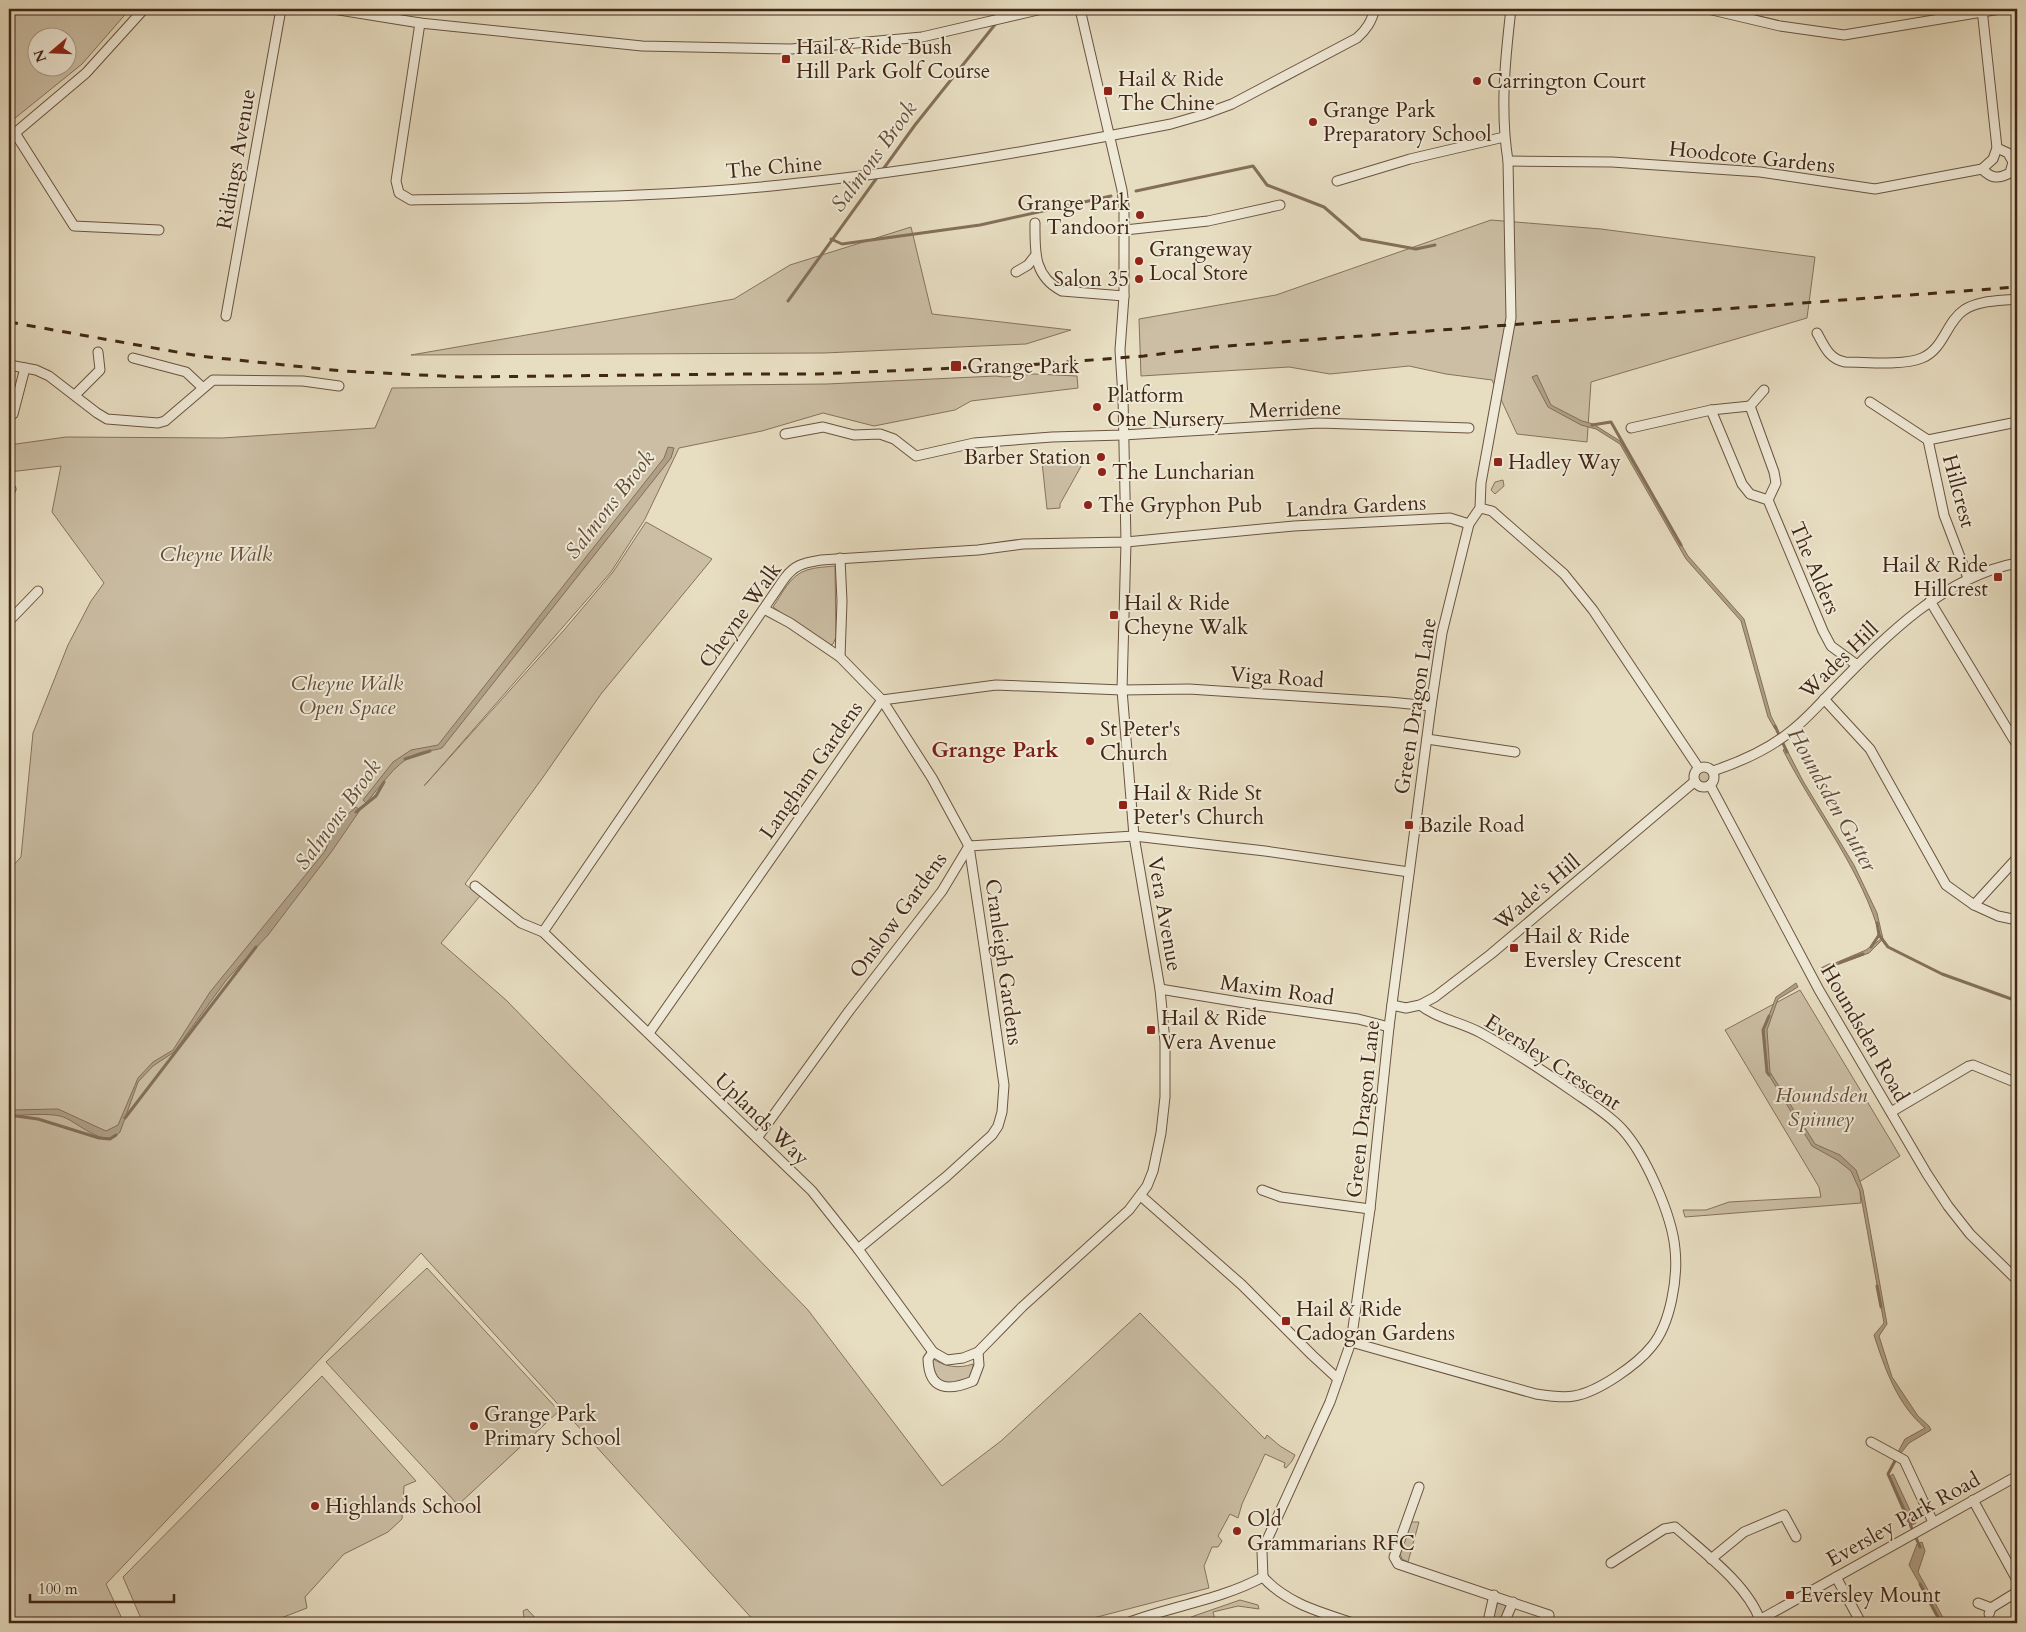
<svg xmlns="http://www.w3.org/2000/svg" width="2026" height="1632" font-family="Cardo,serif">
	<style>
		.green { fill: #cbbea4; stroke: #86725c; fill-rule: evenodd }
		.water { fill: #af9f87; stroke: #836f59 }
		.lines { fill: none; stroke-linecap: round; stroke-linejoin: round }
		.stream { stroke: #836f59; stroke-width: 3 }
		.minor-casing { stroke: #6a5440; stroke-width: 11 }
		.minor { stroke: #efe9d7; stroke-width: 9 }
		.rail { stroke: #412715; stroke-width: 3; stroke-dasharray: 9 9; stroke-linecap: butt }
		.poi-dot { fill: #8f2418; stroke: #efe9d7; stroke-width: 2 }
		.labels { text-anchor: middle; stroke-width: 4; stroke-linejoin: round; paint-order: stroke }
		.poi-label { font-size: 21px; fill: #412715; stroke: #efe9d7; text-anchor: start }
		.street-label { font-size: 21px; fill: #412715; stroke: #efe9d7 }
		.park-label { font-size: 21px; font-style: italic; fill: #644d39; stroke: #efe9d7 }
		.water-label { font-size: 22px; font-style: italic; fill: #624b37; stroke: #efe9d7 }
		.neighbourhood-label { font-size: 22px; font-weight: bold; fill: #7a1f14; stroke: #efe9d7 }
	</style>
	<rect width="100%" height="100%" fill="#e7ddc1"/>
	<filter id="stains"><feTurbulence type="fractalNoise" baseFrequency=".004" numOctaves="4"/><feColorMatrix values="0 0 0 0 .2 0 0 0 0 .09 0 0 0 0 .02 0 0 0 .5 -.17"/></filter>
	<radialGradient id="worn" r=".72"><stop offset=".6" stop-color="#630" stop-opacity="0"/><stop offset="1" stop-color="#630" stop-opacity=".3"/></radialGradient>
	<!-- green -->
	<g class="green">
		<path d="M9,9H130L82,64L9,123ZM38,38H68V68H38Z"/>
		<polygon points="1491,220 1601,229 1815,257 1807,318 1591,382 1587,442 1517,434 1492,380 1446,374 1409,366 1330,374 1289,367 1141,376 1139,319 1276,295"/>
		<polygon points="911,227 932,314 1071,330 1026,344 824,353 411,355 734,299 790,265"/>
		<polygon points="1034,374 1077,376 1078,388 971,401 955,410 874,426 823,413 762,431 679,448 645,519 611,572 424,786 564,630 613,572 646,522 712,559 601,694 541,780 465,884 480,896 441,943 506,1000 808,1310 942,1486 1001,1441 1140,1313 1265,1439 1267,1435 1280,1446 1295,1455 1292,1461 1286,1468 1284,1467 1285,1463 1265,1454 1242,1504 1238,1518 1230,1514 1218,1536 1222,1541 1218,1547 1212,1547 1204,1566 1209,1588 1074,1623 756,1623 421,1253 106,1584 124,1623 9,1623 9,870 21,857 33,733 68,645 91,601 104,583 52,512 61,466 9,472 9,445 66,437 222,438 375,428 392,388 827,384 996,376 1004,377"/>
		<polygon points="1084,461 1060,504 1060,508 1047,509 1042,462"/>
		<polygon points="1503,480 1504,486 1495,494 1491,490 1495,482"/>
		<path d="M835,566L836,637L833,644L827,646L773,607C782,594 790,575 807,570C816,567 826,567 835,566Z"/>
		<circle cx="1704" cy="776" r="7"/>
		<polygon points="1800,990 1900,1156 1859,1182 1861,1203 1685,1217 1683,1210 1706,1210 1729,1202 1821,1197 1819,1187 1725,1030"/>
		<polygon points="427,1268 559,1411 458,1505 326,1362"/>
		<path d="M932,1358C944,1367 959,1369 973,1364C974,1382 958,1383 944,1384L932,1373Z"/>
		<polygon points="322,1376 416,1481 404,1486 402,1519 388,1532 344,1554 305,1597 307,1608 268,1623 143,1623 123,1577"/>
		<polygon points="1412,1522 1419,1522 1408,1562 1402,1559 1399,1551 1410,1524"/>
		<polygon points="1240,1600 1258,1605 1259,1609 1238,1606 1213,1612 1216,1623 1192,1623 1191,1617"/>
		<polygon points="1498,1602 1506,1605 1501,1620 1495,1623 1493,1616"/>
		<polygon points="527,1609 540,1623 525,1623 523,1611"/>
	</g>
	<!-- water -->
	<g class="water">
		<polygon points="1537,375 1551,405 1582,421 1593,424 1620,441 1688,556 1744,619 1771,716 1777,728 1775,729 1768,717 1741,621 1686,559 1620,444 1596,429 1581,425 1548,407 1532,377"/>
		<path d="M668,447L674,448L671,458L442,748C433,751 421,751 412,756C395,764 379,788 366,803L363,800L393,762L411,750L438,745L664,458Z"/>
		<path d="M1786,748L1803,781L1854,865L1877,913L1883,939L1869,953L1822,970L1821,968L1829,964H1833L1866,950L1881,939C1862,869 1815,813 1783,750Z"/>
		<path d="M356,807L360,810L332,851L268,935L227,979L174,1052L153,1066L138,1082L120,1132C104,1151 77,1120 60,1116C47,1113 23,1115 9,1116V1110L58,1109L106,1131L118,1125L138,1078L153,1062L173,1050L210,992L325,851L336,825Z"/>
		<path d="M1796,983L1798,987L1778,999L1767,1030L1770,1072L1815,1144L1840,1155L1856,1170L1863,1190L1887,1324L1879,1336L1892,1377L1918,1416L1929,1426L1931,1430L1909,1443L1901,1453L1898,1452L1905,1439L1925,1428C1897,1404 1885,1369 1874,1335L1884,1323L1860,1191L1851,1171L1837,1160L1812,1146L1767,1072L1764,1029L1776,997Z"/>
		<polygon points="1893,1474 1916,1523 1912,1525 1890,1476"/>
		<polygon points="1922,1542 1925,1551 1918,1572 1946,1623 1942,1623 1909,1565 1917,1544"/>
	</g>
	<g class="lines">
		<!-- stream -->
		<g class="stream">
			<polyline points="1001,17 1007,9"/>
			<polyline points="1136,191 1253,166 1267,185 1324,207 1361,239 1416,249 1435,245"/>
			<polyline points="831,239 842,244 980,225 1111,196"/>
			<polyline points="788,301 915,125 997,22"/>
			<polyline points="1592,425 1611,422 1681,545"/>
			<polyline points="1775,726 1787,752"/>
			<polyline points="405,759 430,751"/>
			<polyline points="356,812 376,796 384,782"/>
			<polyline points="1877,923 1879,935 1888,947 1942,974 2017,1001"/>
			<polyline points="1871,947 1879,935"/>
			<polyline points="1839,963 1863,954"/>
			<polyline points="1769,1016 1763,1030 1767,1072 1769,1075"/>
			<polyline points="9,1115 38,1119 99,1138 110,1139 116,1135"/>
			<polyline points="125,1118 256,947"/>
			<polyline points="1877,1286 1881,1307"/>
			<polyline points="1897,1457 1888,1474 1920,1547"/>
			<polyline points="1920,1584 1941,1623"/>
		</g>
		<defs>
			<g id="minor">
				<polyline points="333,9 420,23 642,46 791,49 922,37 1042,9"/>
				<polyline points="1708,9 1780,26 1844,35 2000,9"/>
				<path d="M420,23L396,181L399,193L411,200C540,198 670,198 799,183C924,170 1047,148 1171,124L1202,115L1232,104L1357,38C1367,29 1371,22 1375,9"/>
				<polyline points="15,133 74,226 159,230"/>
				<polyline points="9,136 15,133 86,73 144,9"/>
				<polyline points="1508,161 1612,162 1760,172 1875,189 1982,169 1993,159 1997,148 1982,9"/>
				<path d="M1982,169C1992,179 1998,179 2010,173L2013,162L2008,153L1997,148"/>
				<polyline points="1337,181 1410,159 1504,137"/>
				<path d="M1035,223C1035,251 1033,276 1062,291L1124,296"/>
				<polyline points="1125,230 1208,221 1280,205"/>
				<polyline points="1016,272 1028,265 1035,256"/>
				<polyline points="226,316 281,9"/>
				<path d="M1817,333C1825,347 1829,359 1845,362C1868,362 1902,366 1922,358C1944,349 1946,322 1964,310C1978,300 2001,301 2017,299"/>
				<polyline points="133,358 186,372 203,388"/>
				<polyline points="9,365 36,370 49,376 97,413 107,419 158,423 165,421 213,380 303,381 339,386"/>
				<polyline points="75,395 100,370 98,352"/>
				<polyline points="1870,402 1928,440 1944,515 1968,578"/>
				<polyline points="1750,406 1764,390"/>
				<polyline points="13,414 25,368"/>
				<polyline points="1631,428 1711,410"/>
				<polyline points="785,434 823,427 854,435 880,434 894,439 916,456 974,443 1052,437 1123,435 1319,423 1469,428"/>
				<polyline points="1928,440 2017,422"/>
				<polyline points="9,490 11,489"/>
				<polyline points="1768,500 1750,494 1742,484 1711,410 1750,406 1774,472 1776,483 1768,500 1823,631 1831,646 1857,665"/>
				<polyline points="1480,508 1492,511 1564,574 1593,610 1698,767"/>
				<polyline points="1930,601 2017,745"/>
				<polyline points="764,609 790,623 840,657 882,700 932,778 969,846 984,946 1004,1085 1002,1112 998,1126 992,1135 947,1176 858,1249"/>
				<polyline points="9,621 38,591"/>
				<polyline points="840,657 842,601 840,558"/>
				<polyline points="1824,699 1870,749 1946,885 1974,905 1998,916 2017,920"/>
				<polyline points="1427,739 1515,752"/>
				<circle cx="1704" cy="777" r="10"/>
				<path d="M1713,771C1740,762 1769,749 1791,731C1808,718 1822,701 1837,686C1888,634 1944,577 2017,563"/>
				<polyline points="1710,785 1819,990 1927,1174 1948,1206 1970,1234 2017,1280"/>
				<polyline points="475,886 521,923 543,932 812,1191 858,1249 933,1352 947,1360 963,1358 978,1352 1022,1307 1129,1210 1147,1186 1153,1171 1161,1133 1165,1097 1165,1042 1160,989 1134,836 1122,690 1126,542 1123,397 1120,350 1124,296 1124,206 1122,190 1080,9"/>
				<polyline points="1974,905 2017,858"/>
				<path d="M543,932L784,579C795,564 804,563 821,560L978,550L1023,544L1126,542L1294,526L1450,518L1469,524"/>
				<polyline points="1160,989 1257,1005 1358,1019 1389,1027"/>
				<polyline points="1392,1005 1406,1008 1420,1005 1435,997 1491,954 1694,782"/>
				<polyline points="649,1033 882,700 996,685 1122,690 1189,689 1389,702 1431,706"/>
				<polyline points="1891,1112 1969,1066 1973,1065 2017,1083"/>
				<polyline points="757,1138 849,1011 942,891 969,846 1134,836 1265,851 1409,872"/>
				<polyline points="1262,1190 1281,1197 1370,1209"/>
				<polyline points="1141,1196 1242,1285 1312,1355 1338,1379"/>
				<path d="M1351,1342L1536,1394C1549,1396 1561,1398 1574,1396C1598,1392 1637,1365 1652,1346C1671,1323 1678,1277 1675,1249C1672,1215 1645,1154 1622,1129C1607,1113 1588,1102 1571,1090C1542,1070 1512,1050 1481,1033C1461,1022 1438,1019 1420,1005"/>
				<path d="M933,1352L928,1359C929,1391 949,1391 973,1381L979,1365L978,1352"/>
				<polyline points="1871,1442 1904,1460 1933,1522"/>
				<polyline points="1419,1487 1394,1557 1398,1564 1549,1615"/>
				<polyline points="1973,1500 2017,1580"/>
				<polyline points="1711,1559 1744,1532 1784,1515 1796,1537"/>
				<path d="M1611,1563L1664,1529L1675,1527C1703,1552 1747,1584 1760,1620"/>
				<path d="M1263,1577L1262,1552L1267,1540L1330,1402L1351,1342L1370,1209L1389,1027L1431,706L1442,633L1469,524L1480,508L1481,483L1511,318L1508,161C1500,111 1505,60 1511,9"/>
				<path d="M1263,1577C1286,1603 1320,1612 1353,1623"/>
				<polyline points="1836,1577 1861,1623"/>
				<polyline points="1978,1603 1991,1608"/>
				<polyline points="1989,1614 1991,1608 2017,1592"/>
				<path d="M1127,1623C1172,1606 1220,1600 1263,1577"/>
				<polyline points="1490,1623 1489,1617 1494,1595"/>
				<polyline points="1504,1623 1513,1602"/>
				<polyline points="1754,1623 2017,1476"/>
			</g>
		</defs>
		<!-- minor casing -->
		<use href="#minor" class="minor-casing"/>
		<!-- minor -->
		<use href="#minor" class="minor"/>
		<!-- rail -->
		<polyline class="rail" points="9,322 199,356 342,371 461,377 738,374 818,374 1027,365 1144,356 1214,347 2017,287"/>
	</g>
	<!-- markers -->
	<g class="poi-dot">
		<rect x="781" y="54" width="10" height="10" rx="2.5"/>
		<circle cx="1477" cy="81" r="5"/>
		<rect x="1103" y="86" width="10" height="10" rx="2.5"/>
		<circle cx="1313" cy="122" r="5"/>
		<circle cx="1140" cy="215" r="5"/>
		<circle cx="1139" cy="261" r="5"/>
		<circle cx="1139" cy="279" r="5"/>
		<rect x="950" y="360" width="12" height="12" rx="2.5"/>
		<circle cx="1097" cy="407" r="5"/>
		<circle cx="1101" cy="457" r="5"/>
		<rect x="1493" y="457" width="10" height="10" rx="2.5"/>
		<circle cx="1102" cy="472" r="5"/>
		<circle cx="1088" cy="505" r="5"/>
		<rect x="1993" y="572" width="10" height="10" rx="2.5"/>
		<rect x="1109" y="610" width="10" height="10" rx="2.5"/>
		<circle cx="1090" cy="741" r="5"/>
		<rect x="1118" y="800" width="10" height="10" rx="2.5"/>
		<rect x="1404" y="820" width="10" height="10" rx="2.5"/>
		<rect x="1509" y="943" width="10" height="10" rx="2.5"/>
		<rect x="1146" y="1025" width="10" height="10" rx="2.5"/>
		<rect x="1281" y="1316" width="10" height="10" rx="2.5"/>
		<circle cx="474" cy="1426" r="5"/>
		<circle cx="315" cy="1506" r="5"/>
		<circle cx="1237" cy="1531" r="5"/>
		<rect x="1785" y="1590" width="10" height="10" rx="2.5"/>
	</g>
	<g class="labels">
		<!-- poi labels -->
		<g class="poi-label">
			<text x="796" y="54">Hail &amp; Ride Bush<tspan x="796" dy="24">Hill Park Golf Course</tspan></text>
			<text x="1118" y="86">Hail &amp; Ride<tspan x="1118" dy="24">The Chine</tspan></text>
			<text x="1487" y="88">Carrington Court</text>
			<text x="1323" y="117">Grange Park<tspan x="1323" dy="24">Preparatory School</tspan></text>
			<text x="1130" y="210" text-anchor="end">Grange Park<tspan x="1130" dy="24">Tandoori</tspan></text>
			<text x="1149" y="256">Grangeway<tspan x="1149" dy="24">Local Store</tspan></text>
			<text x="1129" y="286" text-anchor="end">Salon 35</text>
			<text x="967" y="373">Grange Park</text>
			<text x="1107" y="402">Platform<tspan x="1107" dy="24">One Nursery</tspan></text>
			<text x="1091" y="464" text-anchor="end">Barber Station</text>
			<text x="1508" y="469">Hadley Way</text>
			<text x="1112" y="479">The Luncharian</text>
			<text x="1098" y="512">The Gryphon Pub</text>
			<text x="1988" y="572" text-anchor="end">Hail &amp; Ride<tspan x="1988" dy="24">Hillcrest</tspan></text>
			<text x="1124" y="610">Hail &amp; Ride<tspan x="1124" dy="24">Cheyne Walk</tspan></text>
			<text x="1100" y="736">St Peter's<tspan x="1100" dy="24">Church</tspan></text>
			<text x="1133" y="800">Hail &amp; Ride St<tspan x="1133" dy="24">Peter's Church</tspan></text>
			<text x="1419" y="832">Bazile Road</text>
			<text x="1524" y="943">Hail &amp; Ride<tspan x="1524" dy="24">Eversley Crescent</tspan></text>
			<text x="1161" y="1025">Hail &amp; Ride<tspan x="1161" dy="24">Vera Avenue</tspan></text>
			<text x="1296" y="1316">Hail &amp; Ride<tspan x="1296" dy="24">Cadogan Gardens</tspan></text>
			<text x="484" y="1421">Grange Park<tspan x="484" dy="24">Primary School</tspan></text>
			<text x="325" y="1513">Highlands School</text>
			<text x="1247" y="1526">Old<tspan x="1247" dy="24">Grammarians RFC</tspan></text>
			<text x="1800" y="1602">Eversley Mount</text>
		</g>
		<!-- street labels -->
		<g class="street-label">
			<text transform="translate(1752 157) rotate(6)" y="7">Hoodcote Gardens</text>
			<text transform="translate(236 159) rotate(-80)" y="7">Ridings Avenue</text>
			<text transform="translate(774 167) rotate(-5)" y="7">The Chine</text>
			<text transform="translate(1295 409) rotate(-2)" y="7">Merridene</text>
			<text transform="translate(1959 491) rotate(75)" y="7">Hillcrest</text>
			<text transform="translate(1356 506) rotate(-3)" y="7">Landra Gardens</text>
			<text transform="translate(1815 568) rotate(67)" y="7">The Alders</text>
			<text transform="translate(740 615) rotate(-54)" y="7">Cheyne Walk</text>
			<text transform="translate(1839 660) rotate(-44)" y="7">Wades Hill</text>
			<text transform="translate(1277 677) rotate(4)" y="7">Viga Road</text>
			<text transform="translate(1415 706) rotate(-81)" y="7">Green Dragon Lane</text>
			<text transform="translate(811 770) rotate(-55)" y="7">Langham Gardens</text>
			<text transform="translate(1537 892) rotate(-40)" y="7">Wade's Hill</text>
			<text transform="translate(1165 914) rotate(80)" y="7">Vera Avenue</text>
			<text transform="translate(898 915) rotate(-54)" y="7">Onslow Gardens</text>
			<text transform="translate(1004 962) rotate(82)" y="7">Cranleigh Gardens</text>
			<text transform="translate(1277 990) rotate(8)" y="7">Maxim Road</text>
			<text transform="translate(1865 1033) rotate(60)" y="7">Houndsden Road</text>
			<text transform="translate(1553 1062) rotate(33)" y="7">Eversley Crescent</text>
			<text transform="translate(1363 1109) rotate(-84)" y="7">Green Dragon Lane</text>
			<text transform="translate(762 1119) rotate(44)" y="7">Uplands Way</text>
			<text transform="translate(1903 1519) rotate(-29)" y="7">Eversley Park Road</text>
		</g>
		<!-- park labels -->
		<g class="park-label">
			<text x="216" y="561">Cheyne Walk</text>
			<text x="347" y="690">Cheyne Walk<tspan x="347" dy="24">Open Space</tspan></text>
			<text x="1821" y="1102">Houndsden<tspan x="1821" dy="24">Spinney</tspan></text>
		</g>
		<!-- water labels -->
		<g class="water-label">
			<text transform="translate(873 156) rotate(-54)" y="8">Salmons Brook</text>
			<text transform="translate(609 504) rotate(-52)" y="8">Salmons Brook</text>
			<text transform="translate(1833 799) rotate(61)" y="8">Houndsden Gutter</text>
			<text transform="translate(337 814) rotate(-54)" y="8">Salmons Brook</text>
		</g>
		<!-- neighbourhood labels -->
		<g class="neighbourhood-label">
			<text x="995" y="757">Grange Park</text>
		</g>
	</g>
	<!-- margin -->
	<rect width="2026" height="1632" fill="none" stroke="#e7ddc1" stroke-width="30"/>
	<rect x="10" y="10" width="2006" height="1612" fill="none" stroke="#412715" stroke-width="2.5"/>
	<rect x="15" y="15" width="1996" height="1602" fill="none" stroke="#412715"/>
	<!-- north arrow -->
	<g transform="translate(52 52) rotate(251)"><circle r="24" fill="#efe9d7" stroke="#a99b89"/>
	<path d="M0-4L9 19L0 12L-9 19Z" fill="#8f2418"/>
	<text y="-8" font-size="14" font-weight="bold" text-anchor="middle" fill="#412715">N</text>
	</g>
	<!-- scale -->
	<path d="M30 1594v8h144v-8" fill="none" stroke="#412715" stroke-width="2.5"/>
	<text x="38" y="1594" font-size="15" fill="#412715" stroke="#efe9d7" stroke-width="4" paint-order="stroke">100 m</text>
	<rect width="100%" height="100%" filter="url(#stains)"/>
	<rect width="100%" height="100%" fill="url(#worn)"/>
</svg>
